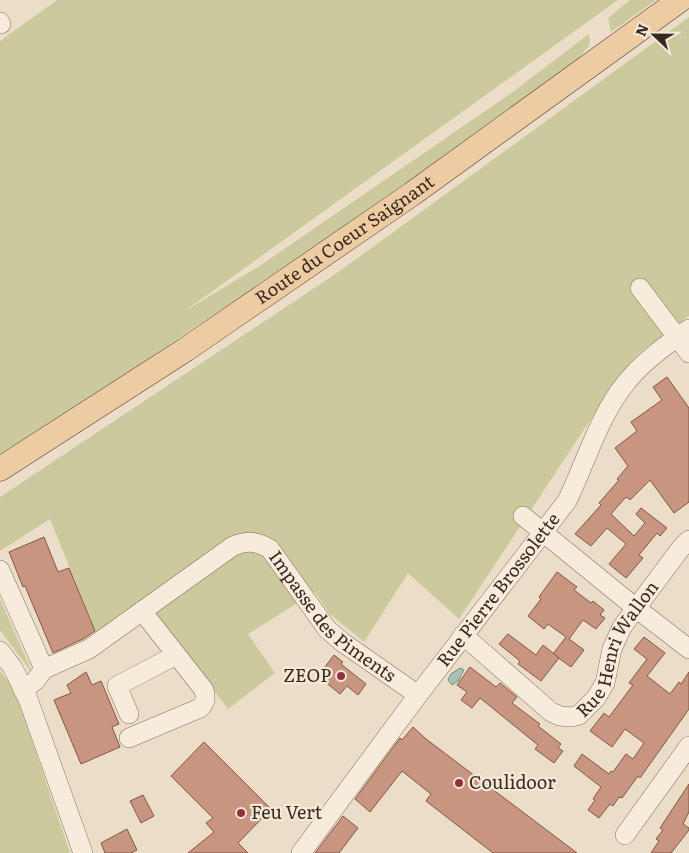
<svg xmlns="http://www.w3.org/2000/svg" width="689" height="853" font-family="Literata,serif">
	<style>
		.green { fill: #caca9c }
		.water { fill: #a9c1b7; stroke: #708f83 }
		.building { fill: #c89580; stroke: #855645 }
		.lines { fill: none; stroke-linecap: round; stroke-linejoin: round }
		.minor-casing { stroke: #886f5e; stroke-width: 20 }
		.major-casing { stroke: #563e32; stroke-width: 25 }
		.minor { stroke: #f7ebdb; stroke-width: 19 }
		.major { stroke: #edcca3; stroke-width: 24 }
		.poi-dot { fill: #93313e; stroke: #f4e8d7; stroke-width: 2 }
		.labels { text-anchor: middle; stroke-width: 4.5; stroke-linejoin: round; paint-order: stroke }
		.street-label { font-size: 18px; fill: #392921; stroke: #f4e8d7 }
		.poi-label { font-size: 18px; fill: #392921; stroke: #f4e8d7; text-anchor: start }
	</style>
	<rect width="100%" height="100%" fill="#ecddc8"/>
	<!-- green -->
	<g class="green">
		<polygon points="57,0 618,0 182,313 261,265 510,94 589,34 590,41 589,46 576,61 516,106 353,220 0,459 0,41"/>
		<polygon points="630,0 656,0 611,32 608,18"/>
		<polygon points="689,17 689,316 639,353 620,375 459,619 408,573 364,642 329,613 315,592 248,634 275,673 228,709 154,612 103,649 50,519 0,551 0,497 337,273"/>
		<polygon points="0,599 33,674 0,630"/>
		<polygon points="0,671 14,688 70,853 0,853"/>
	</g>
	<!-- water -->
	<polygon class="water" points="460,668 464,670 458,681 452,685 448,680 451,674"/>
	<!-- building -->
	<g class="building">
		<polygon points="667,377 689,408 689,502 674,513 650,480 630,500 627,497 624,499 611,514 634,536 645,523 636,514 641,508 667,528 660,536 657,533 639,555 643,558 626,578 609,564 626,544 607,528 591,546 575,534 601,505 599,503 619,480 617,479 628,466 615,448 637,431 631,422 662,400 653,387"/>
		<polygon points="44,537 58,572 69,568 95,631 83,639 53,653 25,586 23,587 9,552"/>
		<polygon points="557,572 577,587 574,590 591,603 593,601 604,610 600,615 605,618 596,629 583,620 569,639 584,650 571,667 553,654 566,637 548,624 544,629 528,616 541,599 539,597"/>
		<polygon points="508,634 536,655 543,645 559,658 541,681 518,664 520,661 499,644"/>
		<polygon points="644,637 665,653 647,676 670,694 679,682 681,684 689,672 689,709 640,778 638,776 622,798 619,797 613,806 610,804 599,818 588,810 595,800 593,799 601,787 574,766 582,754 609,774 611,771 613,772 626,754 633,759 644,743 625,729 612,747 590,731 604,713 609,717 633,685 629,683 647,659 634,649"/>
		<polygon points="334,655 343,662 341,664 366,684 358,695 347,686 340,694 318,676"/>
		<polygon points="470,667 496,687 500,683 512,693 517,697 512,703 540,724 538,726 561,744 558,748 563,751 554,763 535,749 538,745 480,698 472,708 461,700 467,692 457,685"/>
		<polygon points="86,672 92,685 101,681 119,724 112,727 120,747 81,764 54,700 71,693 67,685"/>
		<polygon points="413,727 426,739 577,853 493,853 426,801 431,794 402,771 370,812 355,799 400,738 402,740"/>
		<polygon points="204,742 271,809 238,843 248,853 188,853 214,832 206,823 213,818 171,776"/>
		<polygon points="689,784 689,812 683,824 689,828 689,830 671,853 651,853 659,841 656,839 663,830 660,828"/>
		<polygon points="143,795 154,816 141,823 130,801"/>
		<polygon points="343,816 358,828 339,853 315,853"/>
		<polygon points="127,829 137,850 131,853 105,853 101,843"/>
	</g>
	<g class="lines">
		<defs>
			<g id="minor">
				<polyline points="0,22 1,24"/>
				<polyline points="640,288 689,353"/>
				<polyline points="523,516 636,608 689,649"/>
				<polyline points="0,570 44,669"/>
				<path id="s1" d="M463,635L551,712L560,716L571,717L579,715L596,698L605,683L612,649L622,627L681,548L689,540"/>
				<polyline points="0,651 13,668 28,699 83,853"/>
				<path id="s2" d="M23,690L35,681L44,669L89,649L233,546C247,540 256,541 270,549L327,629L342,642L418,695"/>
				<polyline points="129,714 117,686 176,655"/>
				<path d="M129,738L200,708C206,702 206,699 204,690L142,611"/>
				<polyline points="625,835 689,746"/>
				<path id="s3" d="M301,853L418,695L567,501C586,462 598,418 625,384C642,362 666,345 689,329"/>
			</g>
			<g id="major">
				<path id="s4" d="M0,469L185,350L412,194L680,0"/>
			</g>
		</defs>
		<!-- minor casing -->
		<use href="#minor" class="minor-casing"/>
		<!-- major casing -->
		<use href="#major" class="major-casing"/>
		<!-- minor -->
		<use href="#minor" class="minor"/>
		<!-- major -->
		<use href="#major" class="major"/>
	</g>
	<!-- markers -->
	<g class="poi-dot">
		<circle cx="341" cy="676" r="5"/>
		<circle cx="459" cy="783" r="5"/>
		<circle cx="241" cy="813" r="5"/>
	</g>
	<g class="labels">
		<!-- street labels -->
		<g class="street-label">
			<text dy="6" stroke="none"><textPath href="#s4" startOffset="414">Route du Coeur Saignant</textPath></text>
			<text dy="6" stroke="none"><textPath href="#s3" startOffset="329">Rue Pierre Brossolette</textPath></text>
			<text dy="6" stroke="none"><textPath href="#s2" startOffset="388">Impasse des Piments</textPath></text>
			<text dy="6" stroke="none"><textPath href="#s1" startOffset="224">Rue Henri Wallon</textPath></text>
		</g>
		<!-- poi labels -->
		<g class="poi-label">
			<text x="331" y="682" text-anchor="end">ZEOP</text>
			<text x="469" y="789">Coulidoor</text>
			<text x="251" y="819">Feu Vert</text>
		</g>
	</g>
	<!-- north arrow -->
	<g transform="translate(654 35) rotate(292)" stroke="#f4e8d7" stroke-width="4" paint-order="stroke">
	<path d="M0-4L9 19L0 12L-9 19Z" fill="#392921"/>
	<text y="-8" font-size="14" font-weight="bold" text-anchor="middle" fill="#392921">N</text>
	</g>
</svg>
